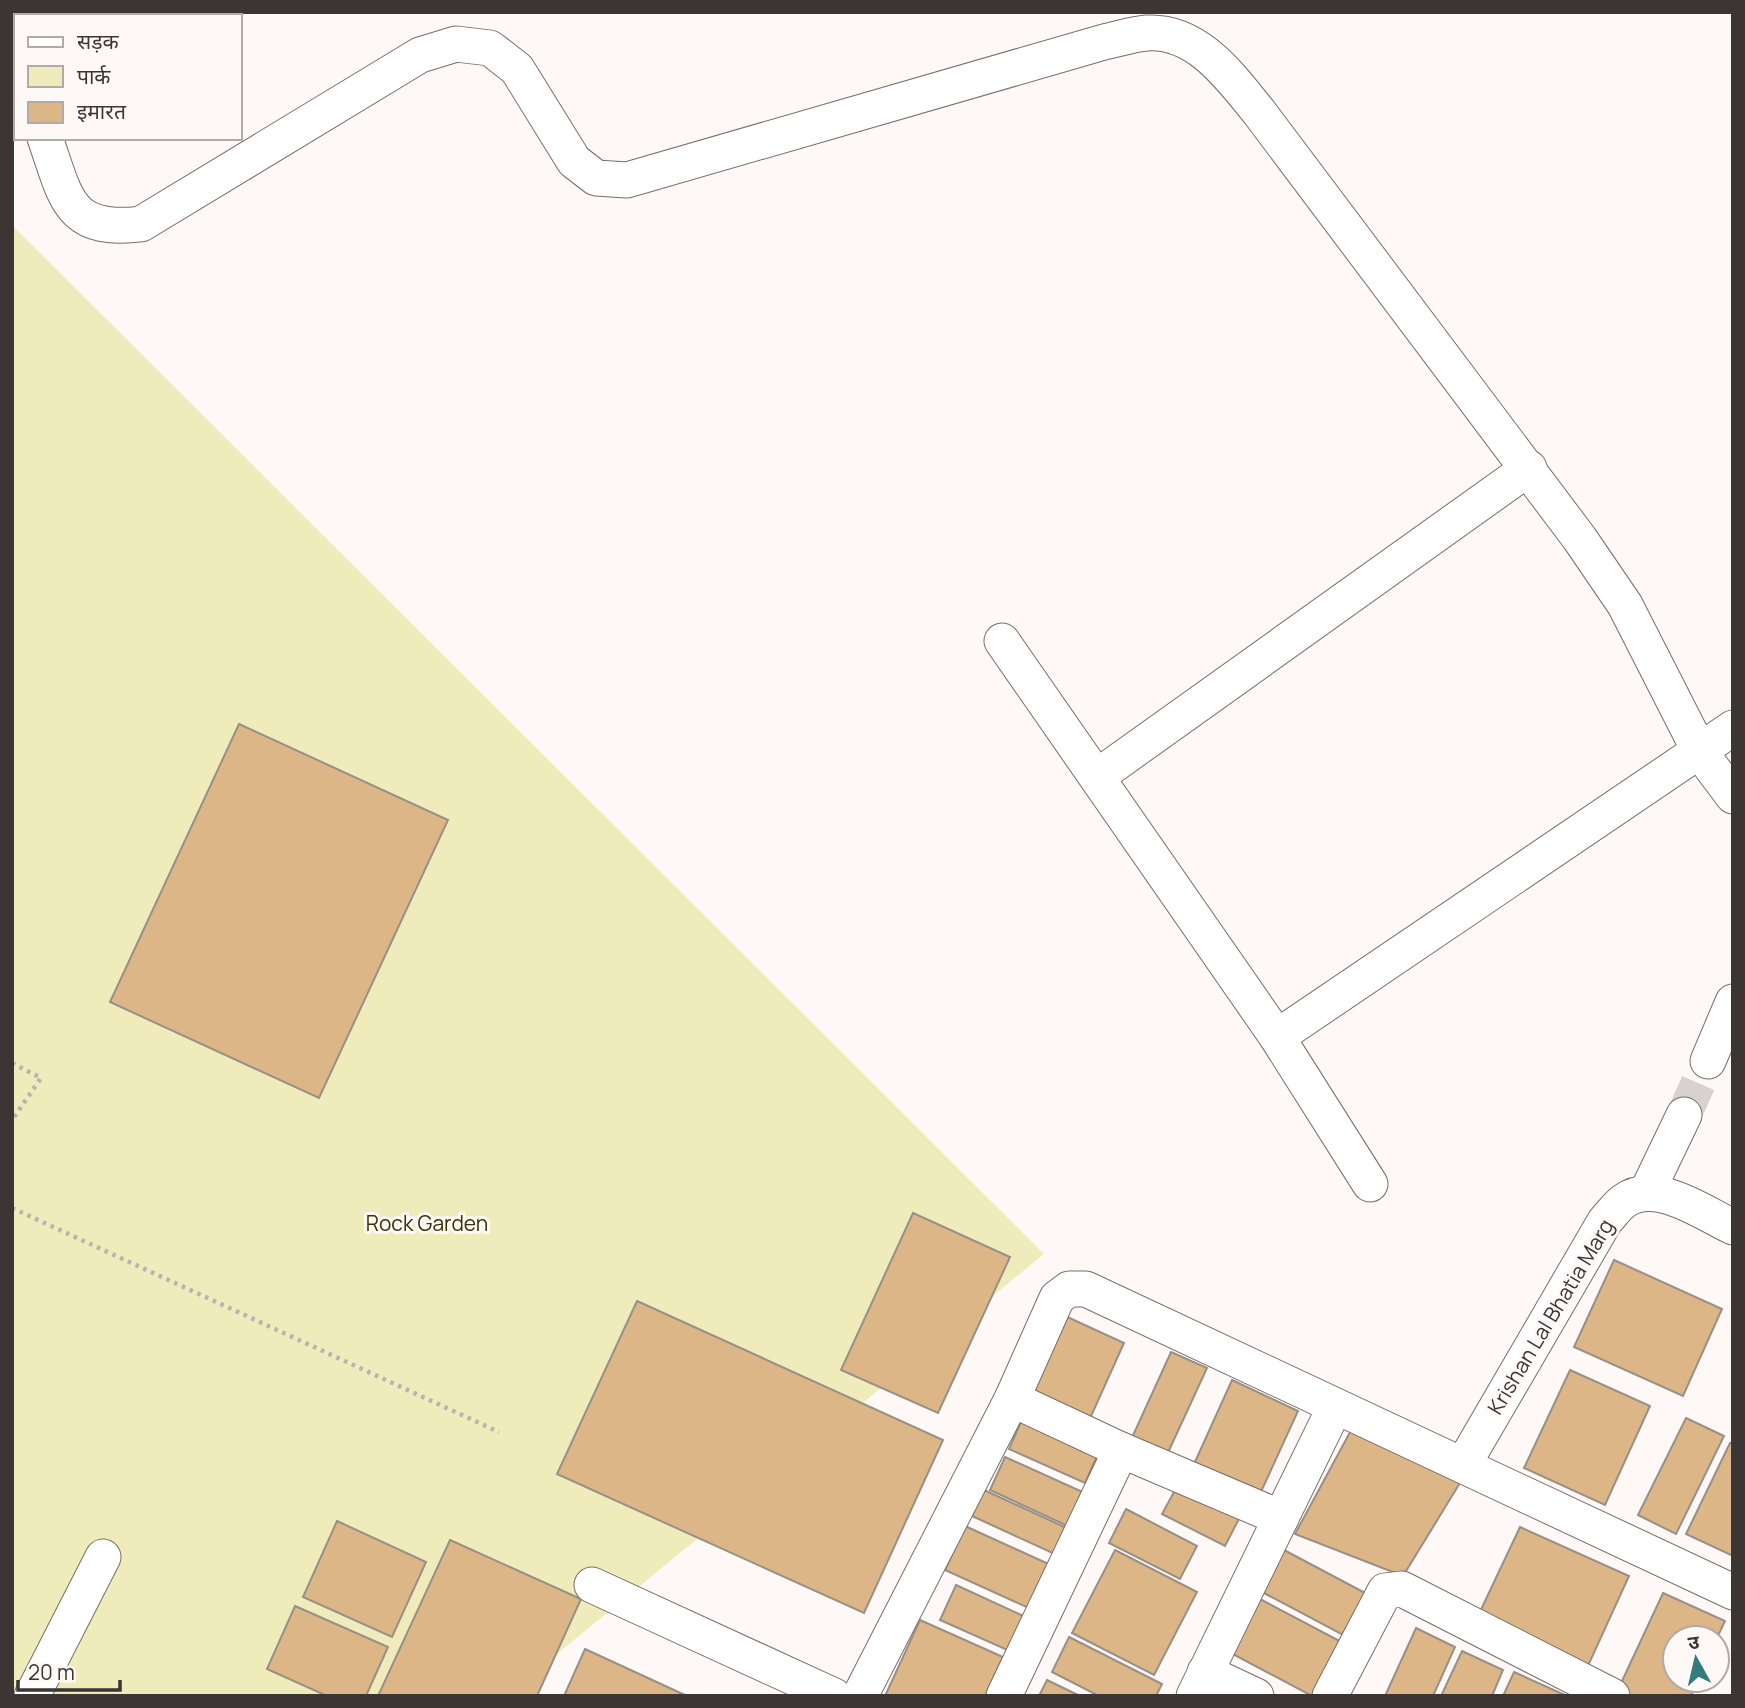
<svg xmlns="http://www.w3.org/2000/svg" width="1745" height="1708" font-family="Manrope,'Noto Sans Devanagari',sans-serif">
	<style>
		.green { fill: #efebba }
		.building { fill: #dcb686; stroke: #989087; stroke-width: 2 }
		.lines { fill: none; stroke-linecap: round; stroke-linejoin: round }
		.minor-tunnel { stroke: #d7d2d0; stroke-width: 35; stroke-dasharray: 35 18; stroke-linecap: butt }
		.minor-casing { stroke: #796d69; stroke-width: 37 }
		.path { stroke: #b8b3b1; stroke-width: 4.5; stroke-dasharray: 3.5 5; stroke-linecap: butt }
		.minor { stroke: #fff; stroke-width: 35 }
		.labels { text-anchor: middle; stroke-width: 6; stroke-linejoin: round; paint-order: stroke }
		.park-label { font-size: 21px; fill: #383404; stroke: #fef9f7 }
		.street-label { font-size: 21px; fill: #3b3634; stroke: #fef9f7 }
	</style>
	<rect width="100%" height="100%" fill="#fef9f7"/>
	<!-- green -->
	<polygon class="green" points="12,225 1044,1254 506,1696 12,1696"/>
	<!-- building -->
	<g class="building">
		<polygon points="239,724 448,820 319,1098 110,1002"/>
		<polygon points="913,1213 1010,1257 938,1413 841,1370"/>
		<polygon points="1614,1260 1722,1309 1683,1396 1574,1347"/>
		<polygon points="637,1301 943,1440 864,1613 557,1474"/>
		<polygon points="1063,1315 1124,1343 1088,1423 1026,1395"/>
		<polygon points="1171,1352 1207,1368 1166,1457 1130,1442"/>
		<polygon points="1570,1370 1650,1406 1605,1505 1524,1468"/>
		<polygon points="1232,1380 1298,1411 1260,1494 1194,1464"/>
		<polygon points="1025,1413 1101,1447 1085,1483 1009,1449"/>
		<polygon points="1686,1418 1724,1436 1676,1534 1638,1515"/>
		<polygon points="1356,1421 1463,1478 1403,1576 1295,1534"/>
		<polygon points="1730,1443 1733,1444 1733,1556 1686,1534"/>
		<polygon points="1005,1457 1087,1494 1072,1528 990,1490"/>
		<polygon points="1180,1481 1242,1513 1225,1546 1162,1514"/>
		<polygon points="984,1490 1071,1530 1059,1556 972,1516"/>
		<polygon points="1126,1509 1197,1546 1180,1579 1109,1543"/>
		<polygon points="337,1521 426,1562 392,1637 303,1597"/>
		<polygon points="965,1526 1053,1566 1033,1610 945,1570"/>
		<polygon points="1520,1527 1629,1576 1587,1668 1477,1618"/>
		<polygon points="450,1540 581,1599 537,1696 378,1696"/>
		<polygon points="1115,1550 1197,1592 1154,1675 1072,1633"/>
		<polygon points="1284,1550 1367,1594 1345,1636 1262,1592"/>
		<polygon points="956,1585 1030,1619 1014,1653 940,1620"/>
		<polygon points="1663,1593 1725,1621 1717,1638 1675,1638 1675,1680 1698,1680 1691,1696 1615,1696"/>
		<polygon points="1258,1598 1349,1646 1322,1696 1312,1696 1229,1652"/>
		<polygon points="295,1606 388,1647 366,1696 327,1696 267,1669"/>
		<polygon points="920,1620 1003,1657 985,1696 885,1696"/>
		<polygon points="1416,1628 1455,1647 1433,1696 1385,1696"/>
		<polygon points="1069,1637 1162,1684 1156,1696 1099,1696 1052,1672"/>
		<polygon points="585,1649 687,1696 564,1696"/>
		<polygon points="1462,1651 1503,1670 1492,1696 1441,1696"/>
		<polygon points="1514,1672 1567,1696 1503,1696"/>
		<polygon points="1047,1680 1080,1696 1039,1696"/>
	</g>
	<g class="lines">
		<!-- minor-tunnel -->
		<polyline class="minor-tunnel" points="1684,1115 1708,1061"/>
		<defs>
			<g id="minor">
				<polyline points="12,50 16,60"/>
				<path d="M45,138C66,197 67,233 141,224L420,55L456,44L490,48L517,69L574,161L596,178L627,180L1104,42C1118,39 1133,34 1147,33C1198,30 1231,78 1259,112L1580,539L1625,605L1700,752L1733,796"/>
				<polyline points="1002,641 1277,1037 1370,1184"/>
				<polyline points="1098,776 1529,468"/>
				<polyline points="1277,1037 1733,728"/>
				<polyline points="1708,1061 1733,1002"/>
				<polyline points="1647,1192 1684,1115"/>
				<polyline points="1012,1399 1121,1450 1281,1518"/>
				<path d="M1463,1465L1605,1221C1611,1215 1617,1206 1624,1201C1656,1178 1703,1213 1733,1227"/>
				<polyline points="592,1585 834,1696"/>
				<polyline points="1205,1672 1256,1696"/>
				<polyline points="32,1696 103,1557"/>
				<polyline points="860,1696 1012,1399 1057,1298 1069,1289 1086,1289 1733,1592"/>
				<polyline points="1004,1696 1121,1450"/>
				<polyline points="1194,1696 1335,1407"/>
				<polyline points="1330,1696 1385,1591 1402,1589 1612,1696"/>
			</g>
		</defs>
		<!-- minor casing -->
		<use href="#minor" class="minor-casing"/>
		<!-- path -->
		<g class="path">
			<polyline points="12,1063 41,1078 12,1120"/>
			<polyline points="12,1208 499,1432"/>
		</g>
		<!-- minor -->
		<use href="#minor" class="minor"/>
	</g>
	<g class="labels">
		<!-- park labels -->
		<g class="park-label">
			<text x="427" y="1231">Rock Garden</text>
		</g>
		<!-- street labels -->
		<g class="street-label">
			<text transform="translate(1551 1317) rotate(-59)" y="7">Krishan Lal Bhatia Marg</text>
		</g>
	</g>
	<!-- border -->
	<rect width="1745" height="1708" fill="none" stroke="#3b3634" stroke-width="28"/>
	<!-- legend -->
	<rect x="14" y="14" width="228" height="126" fill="#fef9f7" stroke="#b0aba9" stroke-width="2"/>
	<rect x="28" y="37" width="35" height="10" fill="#ffffff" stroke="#b0aba9" stroke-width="2"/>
	<text x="77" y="49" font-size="21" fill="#3b3634">सड़क</text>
	<rect x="28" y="66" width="35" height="21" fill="#efebba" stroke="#b0aba9" stroke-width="2"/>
	<text x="77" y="84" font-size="21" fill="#3b3634">पार्क</text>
	<rect x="28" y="102" width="35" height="21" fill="#dcb686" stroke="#b0aba9" stroke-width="2"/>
	<text x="77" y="119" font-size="21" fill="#3b3634">इमारत</text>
	<!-- north arrow -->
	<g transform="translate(1696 1659) rotate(352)"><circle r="33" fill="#fef9f7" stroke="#b0aba9" stroke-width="2"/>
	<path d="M0-5L12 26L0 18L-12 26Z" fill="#337c7d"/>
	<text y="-10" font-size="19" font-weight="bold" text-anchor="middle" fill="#3b3634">उ</text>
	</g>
	<!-- scale -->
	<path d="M18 1680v10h102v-10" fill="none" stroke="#3b3634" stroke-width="3.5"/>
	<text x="28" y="1680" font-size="21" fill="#3b3634" stroke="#fef9f7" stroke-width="5" paint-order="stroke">20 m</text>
</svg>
